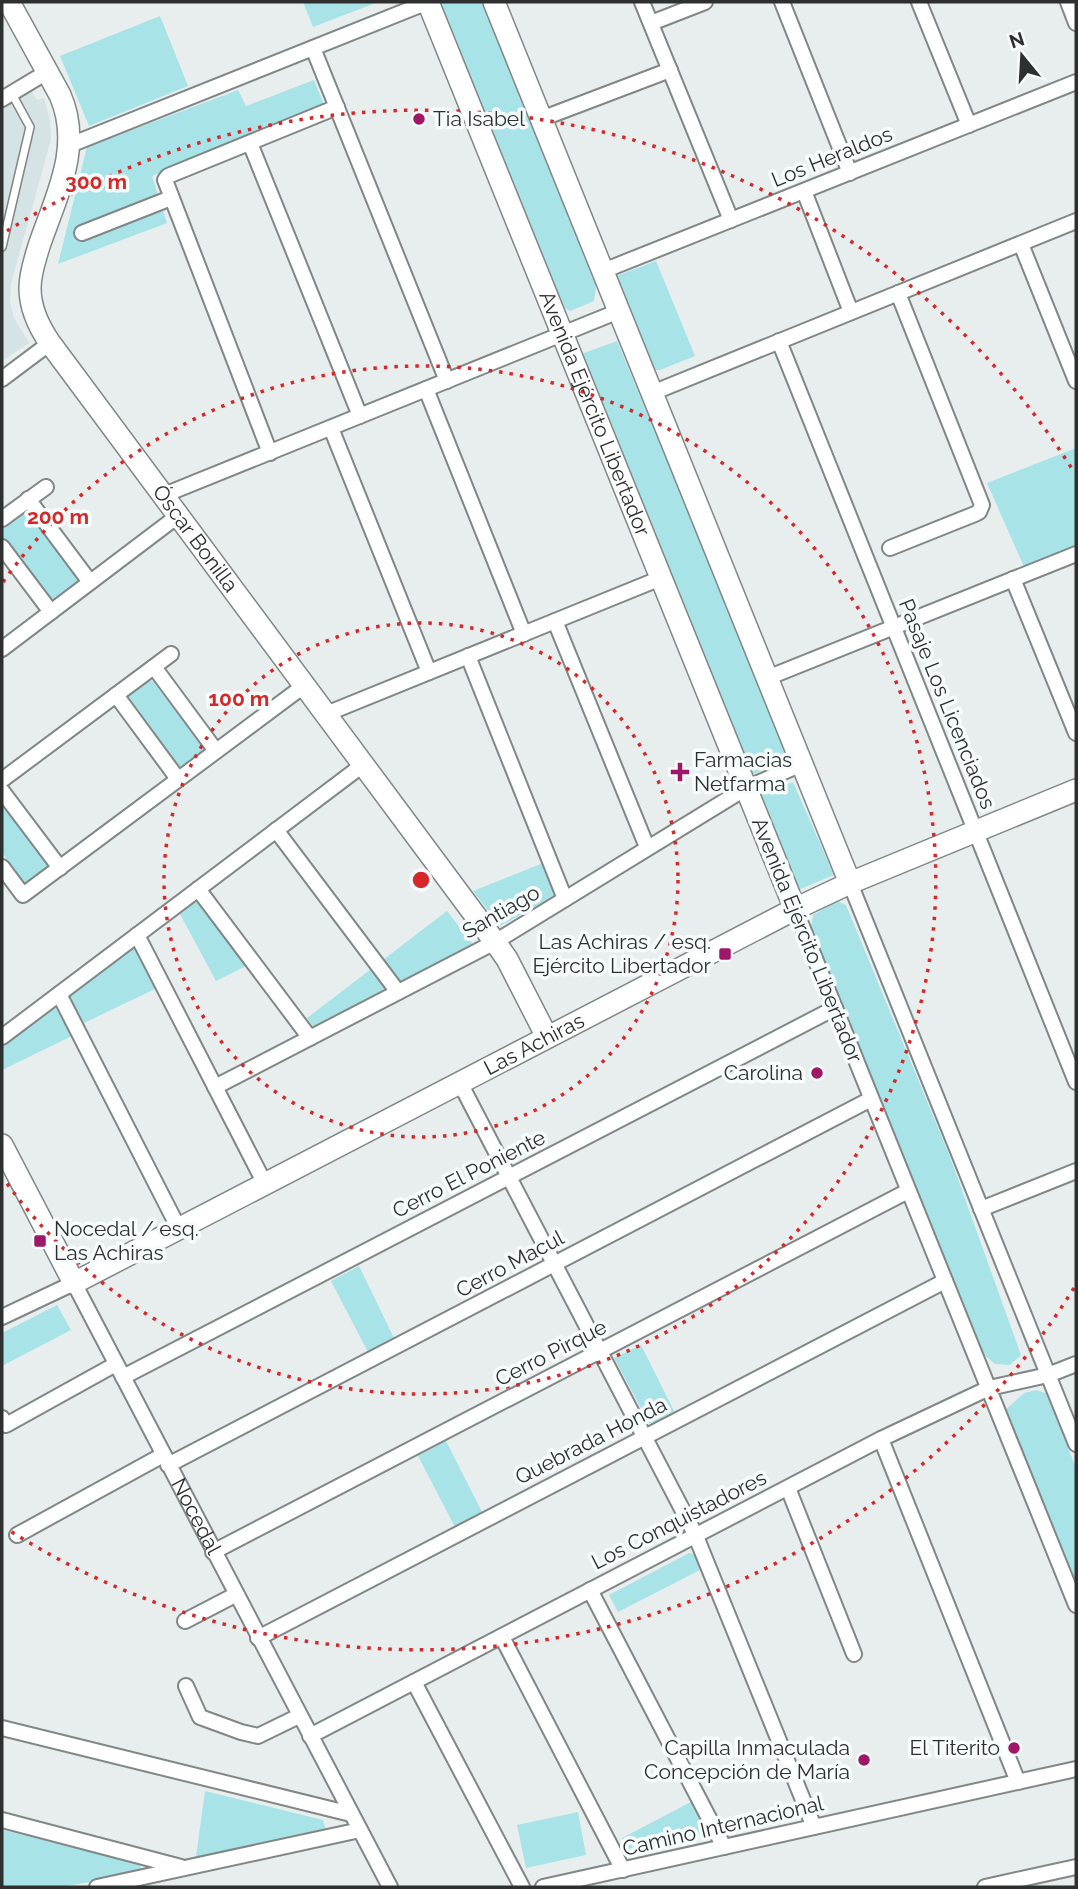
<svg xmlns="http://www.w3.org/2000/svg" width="1078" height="1889" font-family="Raleway,sans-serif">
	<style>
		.built { fill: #d5e3e4 }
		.green { fill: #a7e3e7 }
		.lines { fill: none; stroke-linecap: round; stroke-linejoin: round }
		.lane-casing { stroke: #818686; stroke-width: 10 }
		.street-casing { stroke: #818686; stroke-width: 18 }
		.secondary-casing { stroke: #818686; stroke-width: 24 }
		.lane { stroke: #fff; stroke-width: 7 }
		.street { stroke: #fff; stroke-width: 14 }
		.secondary { stroke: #fff; stroke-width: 21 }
		.ring { fill: none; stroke: #d62828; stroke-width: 3.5; stroke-dasharray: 3.5 7 }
		.poi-dot { fill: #9e1867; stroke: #f6fbfc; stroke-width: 2.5 }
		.labels { text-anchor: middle; stroke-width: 7; stroke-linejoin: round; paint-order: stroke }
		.poi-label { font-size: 21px; fill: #2e3030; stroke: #f6fbfc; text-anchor: end }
		.street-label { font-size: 21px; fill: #2e3030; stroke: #f6fbfc }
		.centre { fill: #d62828; stroke: #f6fbfc; stroke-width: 3.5 }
		.ring-label { font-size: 21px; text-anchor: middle; font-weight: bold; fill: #d62828; stroke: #f6fbfc; stroke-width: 7; stroke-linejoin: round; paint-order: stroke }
	</style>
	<rect width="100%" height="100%" fill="#e8eeee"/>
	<!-- built -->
	<polygon class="built" points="31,91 37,100 44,98 50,120 51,139 11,284 10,301 14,318 29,343 2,361 2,108"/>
	<!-- green -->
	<g class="green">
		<polygon points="303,2 378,2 313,27"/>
		<polygon points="438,2 482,2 596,286 594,301 570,311 556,302"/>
		<polygon points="160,16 188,86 89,126 60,56"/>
		<polygon points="314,80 325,107 152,176 167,223 58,264 87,147 238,90 246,106"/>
		<polygon points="656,261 695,356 660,370 649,370 611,278"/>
		<polygon points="617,341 791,758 749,776 581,354"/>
		<polygon points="1076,448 1076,548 1025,569 987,483"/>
		<polygon points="27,506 84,580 51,602 2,538 2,526"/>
		<polygon points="148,680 153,681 204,748 204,752 184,768 176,766 127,700 128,694"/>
		<polygon points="793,782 834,875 798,890 759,795"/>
		<polygon points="2,803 51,868 28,887 2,853"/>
		<polygon points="543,863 557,895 500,926 473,891"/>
		<polygon points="198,900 246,966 216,981 180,914"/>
		<polygon points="838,901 846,905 950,1157 1021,1355 1010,1365 995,1364 983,1354 811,928 813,915"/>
		<polygon points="447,911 475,947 315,1029 307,1018"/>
		<polygon points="135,947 157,988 84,1023 69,997"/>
		<polygon points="55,1007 72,1036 2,1070 2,1045"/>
		<polygon points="359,1266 394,1338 368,1352 331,1281"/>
		<polygon points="57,1305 71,1330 2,1366 2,1333"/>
		<polygon points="641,1345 676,1415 659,1427 649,1423 614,1358"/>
		<polygon points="1036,1390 1046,1393 1076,1468 1076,1587 1004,1411 1024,1393"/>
		<polygon points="446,1441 482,1512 455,1527 418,1456"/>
		<polygon points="689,1553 694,1554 700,1570 618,1612 609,1595"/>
		<polygon points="205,1791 323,1820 326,1830 196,1857"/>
		<polygon points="691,1802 706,1833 627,1849 622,1838"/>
		<polygon points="578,1812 586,1855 526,1868 517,1825"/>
		<polygon points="2,1830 140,1862 141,1874 59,1887 2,1887"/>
	</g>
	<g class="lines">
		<defs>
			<polyline id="lane" points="2,247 30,127 12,94"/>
			<g id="street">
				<polyline points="642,2 731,220"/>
				<polyline points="782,2 850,173"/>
				<polyline points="919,2 969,125"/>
				<polyline points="1068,2 1076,23"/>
				<polyline points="651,23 705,2"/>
				<polyline points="313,48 447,381"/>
				<polyline points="2,99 47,72"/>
				<polyline points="541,119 670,70"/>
				<polyline points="250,143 360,416"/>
				<polyline points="70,145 428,2"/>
				<polyline points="804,191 851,312"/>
				<polyline points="82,233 171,198"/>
				<polyline points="1021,244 1076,381"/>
				<polyline points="603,271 1076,82"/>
				<polyline points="779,341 1076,1082"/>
				<polyline points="2,379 50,343"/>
				<polyline points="426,389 524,634"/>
				<polyline points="652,393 1076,221"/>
				<polyline points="331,428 429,672"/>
				<polyline points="270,453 165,180 168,176 337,107"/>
				<polyline points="164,495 619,311"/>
				<polyline points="28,499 90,582"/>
				<polyline points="2,519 46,487"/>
				<polyline points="2,547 51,612"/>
				<polyline points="890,548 975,514 979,512 982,505 898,293"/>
				<polyline points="1013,579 1076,733"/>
				<polyline points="555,621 647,847"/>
				<polyline points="2,649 179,515"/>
				<polyline points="468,656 565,899"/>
				<polyline points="154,667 216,751"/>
				<polyline points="767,678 1076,554"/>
				<polyline points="116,695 178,779"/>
				<polyline points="326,714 661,578"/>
				<polyline points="2,780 171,654"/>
				<polyline points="2,791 60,868"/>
				<polyline points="276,830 398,992"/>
				<polyline points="2,867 23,895 305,685"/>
				<polyline points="850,883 1076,1444"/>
				<polyline points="198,889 310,1038"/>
				<polyline points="795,909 1076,1605"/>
				<polyline points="137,935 265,1184"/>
				<polyline points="59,994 179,1229"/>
				<polyline points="2,1037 364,764"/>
				<polyline points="460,1083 695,1534 814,1827"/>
				<polyline points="215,1087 495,942 746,788 802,764"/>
				<polyline points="981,1209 1076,1171"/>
				<path id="s1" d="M2,1317L74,1283L390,1887"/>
				<polyline points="123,1377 835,1008"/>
				<polyline points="2,1418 6,1425 116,1364"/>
				<polyline points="881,1439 1018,1782"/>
				<polyline points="168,1465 871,1099"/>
				<polyline points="788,1488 854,1654"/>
				<polyline points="17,1535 163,1455"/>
				<polyline points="213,1552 908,1191"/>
				<polyline points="590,1590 724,1847"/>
				<polyline points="185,1621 235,1595"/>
				<polyline points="502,1637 623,1870"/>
				<polyline points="258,1638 945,1281"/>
				<polyline points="414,1682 522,1887"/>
				<polyline points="186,1686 200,1717 241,1732 258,1736 299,1716"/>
				<polyline points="2,1728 351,1814"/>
				<polyline points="310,1736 881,1439 989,1388 1048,1375 1076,1364"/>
				<polyline points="2,1820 181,1867"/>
				<polyline points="97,1887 360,1830"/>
				<polyline points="543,1887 1076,1769"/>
				<polyline points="985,1887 1076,1867"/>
			</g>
			<g id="secondary">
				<path id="s2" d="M9,2L60,95C83,147 56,196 39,246C35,260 30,273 30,288C30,308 39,327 50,343L495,942L507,959L547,1037"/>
				<path id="s3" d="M428,2L795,909"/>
				<polyline points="494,2 850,883"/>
				<path id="s4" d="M2,1145L74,1283L795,909L850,883L1076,790"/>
			</g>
		</defs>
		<!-- lane casing -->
		<use href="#lane" class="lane-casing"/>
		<!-- street casing -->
		<use href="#street" class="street-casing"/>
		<!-- secondary casing -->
		<use href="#secondary" class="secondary-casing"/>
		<!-- lane -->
		<use href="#lane" class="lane"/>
		<!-- street -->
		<use href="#street" class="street"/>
		<!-- secondary -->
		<use href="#secondary" class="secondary"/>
	</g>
	<!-- distance rings -->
	<g class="ring">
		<circle cx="421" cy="880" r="257"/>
		<path d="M3 582A514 514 0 1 1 3 1178"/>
		<path d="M1074 1288A770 770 0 0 1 7 1529M7 231A770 770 0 0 1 1074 472"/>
	</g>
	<!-- markers -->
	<g class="poi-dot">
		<circle cx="419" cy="119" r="7"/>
		<path d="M676.5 761.5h7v7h7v7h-7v7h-7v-7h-7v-7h7z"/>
		<rect x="718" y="947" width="14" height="14" rx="3.5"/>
		<circle cx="817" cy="1073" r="7"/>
		<rect x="33" y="1234" width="14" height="14" rx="3.5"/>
		<circle cx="1014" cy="1748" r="7"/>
		<circle cx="864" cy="1760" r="7"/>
	</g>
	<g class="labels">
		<!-- poi labels -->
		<g class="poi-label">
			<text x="433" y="126" text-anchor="start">Tia Isabel</text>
			<text x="694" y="767" text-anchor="start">Farmacias<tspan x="694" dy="24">Netfarma</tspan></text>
			<text x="711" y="949">Las Achiras / esq.<tspan x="711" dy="24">Ejército Libertador</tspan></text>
			<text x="803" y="1080">Carolina</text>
			<text x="54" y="1236" text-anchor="start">Nocedal / esq.<tspan x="54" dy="24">Las Achiras</tspan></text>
			<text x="850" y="1755">Capilla Inmaculada<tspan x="850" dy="24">Concepción de María</tspan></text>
			<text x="1000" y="1755">El Titerito</text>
		</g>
		<!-- street labels -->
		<g class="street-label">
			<text transform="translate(832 157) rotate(-22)" y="7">Los Heraldos</text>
			<text dy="7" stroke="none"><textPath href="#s3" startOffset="444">Avenida Ejército Libertador</textPath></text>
			<text dy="7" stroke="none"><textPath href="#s2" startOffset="609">Óscar Bonilla</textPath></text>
			<text transform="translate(947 704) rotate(68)" y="7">Pasaje Los Licenciados</text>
			<text transform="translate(501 912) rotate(-30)" y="7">Santiago</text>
			<text transform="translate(807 940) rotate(68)" y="7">Avenida Ejército Libertador</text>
			<text dy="7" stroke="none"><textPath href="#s4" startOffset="674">Las Achiras</textPath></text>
			<text transform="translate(469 1174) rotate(-27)" y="7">Cerro El Poniente</text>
			<text transform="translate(510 1264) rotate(-28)" y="7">Cerro Macul</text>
			<text transform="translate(551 1353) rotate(-27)" y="7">Cerro Pirque</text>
			<text transform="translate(591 1441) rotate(-27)" y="7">Quebrada Honda</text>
			<text dy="7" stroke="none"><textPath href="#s1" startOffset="343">Nocedal</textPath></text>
			<text transform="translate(679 1520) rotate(-27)" y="7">Los Conquistadores</text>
			<text transform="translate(723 1826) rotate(-13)" y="7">Camino Internacional</text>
		</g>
	</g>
	<circle cx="421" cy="880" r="10" class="centre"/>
	<g class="ring-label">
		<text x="96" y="189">300 m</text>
		<text x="58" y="524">200 m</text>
		<text x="239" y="706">100 m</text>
	</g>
	<!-- border -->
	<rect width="1078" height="1889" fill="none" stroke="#2e3030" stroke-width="7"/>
	<!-- north arrow -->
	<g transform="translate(1022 56) rotate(342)" stroke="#f6fbfc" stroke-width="5" paint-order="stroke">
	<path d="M0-5L12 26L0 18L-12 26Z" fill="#2e3030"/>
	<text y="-10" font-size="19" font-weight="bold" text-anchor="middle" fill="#2e3030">N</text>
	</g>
</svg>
